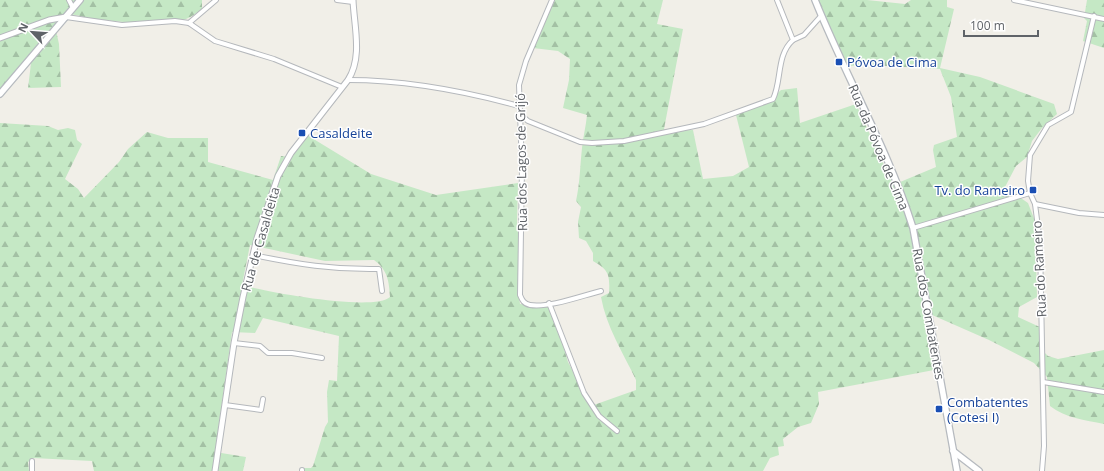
<svg xmlns="http://www.w3.org/2000/svg" width="1104" height="471" font-family="'Open Sans',sans-serif">
	<style>
		.forest { fill: url(#forest-firs); fill-rule: evenodd }
		.lines { fill: none; stroke-linecap: round; stroke-linejoin: round }
		.minor-casing { stroke: #b5b8bc; stroke-width: 6 }
		.tertiary-casing { stroke: #b5b8bc; stroke-width: 7 }
		.secondary-casing { stroke: #b6babf; stroke-width: 8 }
		.minor { stroke: #fff; stroke-width: 4 }
		.tertiary { stroke: #fff; stroke-width: 5 }
		.secondary { stroke: #fff; stroke-width: 5.5 }
		.transit-dot { fill: #1a4fb4; stroke: #fff; stroke-width: 1.5 }
		.labels { text-anchor: middle; stroke-width: 3; stroke-linejoin: round; paint-order: stroke }
		.transit-label { font-size: 13px; fill: #164399; stroke: #fff; text-anchor: start }
		.street-label { font-size: 13px; fill: #5f6368; stroke: #fff }
	</style>
	<defs>
		<pattern id="forest-firs" width="22" height="20" patternUnits="userSpaceOnUse"><rect width="22" height="20" fill="#c5e8c5"/><path d="M5 1l3.5 6h-7zM16 11l3.5 6h-7z" fill="#a3c0a4"/></pattern>
	</defs>
	<rect width="100%" height="100%" fill="#f1efe8"/>
	<!-- forest -->
	<g class="forest">
		<path d="M0,0H202V9C197,12 192,17 186,19C163,26 113,22 88,18C80,16 74,14 64,14L55,26L59,44L61,87L28,88L32,55L0,90Z"/>
		<path d="M555,0H663L657,24L683,29L664,129L671,131L693,130L703,179L733,176L749,167L736,115L768,102L781,90L797,88L800,123L856,104L893,185L936,167L933,150L934,145L957,137L951,97L940,69L868,65L847,66L818,0H867L905,4L911,0H947V7L954,9L940,68L980,77L1054,104L1057,114L1042,128L1032,141L1027,157L1016,166L1005,187L1028,203L1035,221L1037,297L1019,307L1018,317L1042,328L1043,351L1048,356L1058,359L1104,350V424C1085,420 1065,418 1050,406L1047,377L1034,363L989,340L923,311L934,370L818,392L819,404L811,423L798,427L783,439L784,446L778,447L779,455L770,458L763,471H304V468H311L313,466L325,427L328,422L327,392L329,380L337,381L339,336L263,318L255,333L232,332L215,452L246,457L243,471H94L92,461L33,458L28,462L29,471H0V123L48,126L58,130L68,128L75,130L77,140L82,144L65,179L78,189L84,198L119,162L128,149L147,132L168,138H208V162L273,180L281,156L291,157L307,135L371,174L436,195L518,183L517,223L520,237L518,288L520,304L548,306L553,311L568,362L591,406L636,390V380C623,353 606,326 601,297L609,293C610,275 609,270 593,261V253L586,241L579,238L578,222L581,207L576,201C580,183 580,166 582,148C583,137 586,126 587,115L563,108L569,80L570,59L558,51L533,48ZM250,245L325,261L374,260C388,270 389,282 390,297C374,312 265,292 242,285Z"/>
		<polygon points="1087,0 1104,0 1104,48 1083,41 1087,21 1084,18"/>
	</g>
	<g class="lines">
		<defs>
			<g id="minor">
				<polyline points="69,0 73,8"/>
				<polyline points="337,0 353,2"/>
				<path d="M552,0L526,61L519,85L522,168L520,295C522,300 524,304 530,305C549,308 581,296 601,291"/>
				<polyline points="1014,0 1104,19"/>
				<polyline points="66,17 122,25 175,21 189,23 215,41 274,59 342,87"/>
				<polyline points="189,23 216,0"/>
				<polyline points="793,40 804,35 821,16"/>
				<path d="M348,80C406,80 464,91 519,106"/>
				<path d="M521,115L528,121L580,142L592,143L624,141L704,124L773,99C782,81 776,55 793,40L777,0"/>
				<polyline points="1035,204 1079,213 1104,215"/>
				<polyline points="913,228 1030,193"/>
				<path d="M253,255C297,264 333,270 379,269L382,291"/>
				<polyline points="549,303 584,393 599,416 617,431"/>
				<polyline points="234,343 260,346 268,353 292,353 322,358"/>
				<polyline points="1043,382 1104,392"/>
				<polyline points="225,405 261,410 263,399"/>
				<polyline points="32,461 32,471"/>
				<polyline points="302,471 302,470"/>
				<polyline points="1042,471 1044,446 1040,243 1035,204 1030,193 1028,181 1030,155 1048,125 1071,112 1094,16"/>
			</g>
			<g id="tertiary">
				<polyline points="0,38 49,20 66,17"/>
				<path d="M215,471L234,343L243,297L257,238L278,176L291,153L348,80C363,57 354,26 353,0"/>
			</g>
			<g id="secondary">
				<path d="M815,0C846,77 888,149 913,228L957,471"/>
				<polyline points="0,94 80,0"/>
				<polyline points="953,451 979,471"/>
			</g>
		</defs>
		<!-- minor casing -->
		<use href="#minor" class="minor-casing"/>
		<!-- tertiary casing -->
		<use href="#tertiary" class="tertiary-casing"/>
		<!-- secondary casing -->
		<use href="#secondary" class="secondary-casing"/>
		<!-- minor -->
		<use href="#minor" class="minor"/>
		<!-- tertiary -->
		<use href="#tertiary" class="tertiary"/>
		<!-- secondary -->
		<use href="#secondary" class="secondary"/>
	</g>
	<!-- markers -->
	<g class="transit-dot">
		<rect x="835" y="58" width="8" height="8" rx="2"/>
		<rect x="298" y="129" width="8" height="8" rx="2"/>
		<rect x="1029" y="186" width="8" height="8" rx="2"/>
		<rect x="935" y="405" width="8" height="8" rx="2"/>
	</g>
	<g class="labels">
		<!-- transit labels -->
		<g class="transit-label">
			<text x="847" y="67">Póvoa de Cima</text>
			<text x="310" y="138">Casaldeite</text>
			<text x="1025" y="195" text-anchor="end">Tv. do Rameiro</text>
			<text x="947" y="407">Combatentes<tspan x="947" dy="15">(Cotesi I)</tspan></text>
		</g>
		<!-- street labels -->
		<g class="street-label">
			<text transform="translate(879 147) rotate(67)" y="5">Rua da Póvoa de Cima</text>
			<text transform="translate(521 162) rotate(-91)" y="5">Rua dos Lagos de Grijó</text>
			<text transform="translate(260 239) rotate(-74)" y="5">Rua de Casaldeita</text>
			<text transform="translate(1039 269) rotate(-93)" y="5">Rua do Rameiro</text>
			<text transform="translate(929 314) rotate(80)" y="5">Rua dos Combatentes</text>
		</g>
	</g>
	<!-- north arrow -->
	<g transform="translate(32 32) rotate(296)" stroke="#ffffff" stroke-width="3" paint-order="stroke">
	<path d="M0-3L7 15L0 10L-7 15Z" fill="#5f6368"/>
	<text y="-6" font-size="11" font-weight="bold" text-anchor="middle" fill="#5f6368">N</text>
	</g>
	<!-- scale -->
	<path d="M964 30v6h74v-6" fill="none" stroke="#5f6368" stroke-width="2"/>
	<text x="970" y="30" font-size="12" fill="#5f6368" stroke="#ffffff" stroke-width="3" paint-order="stroke">100 m</text>
</svg>
